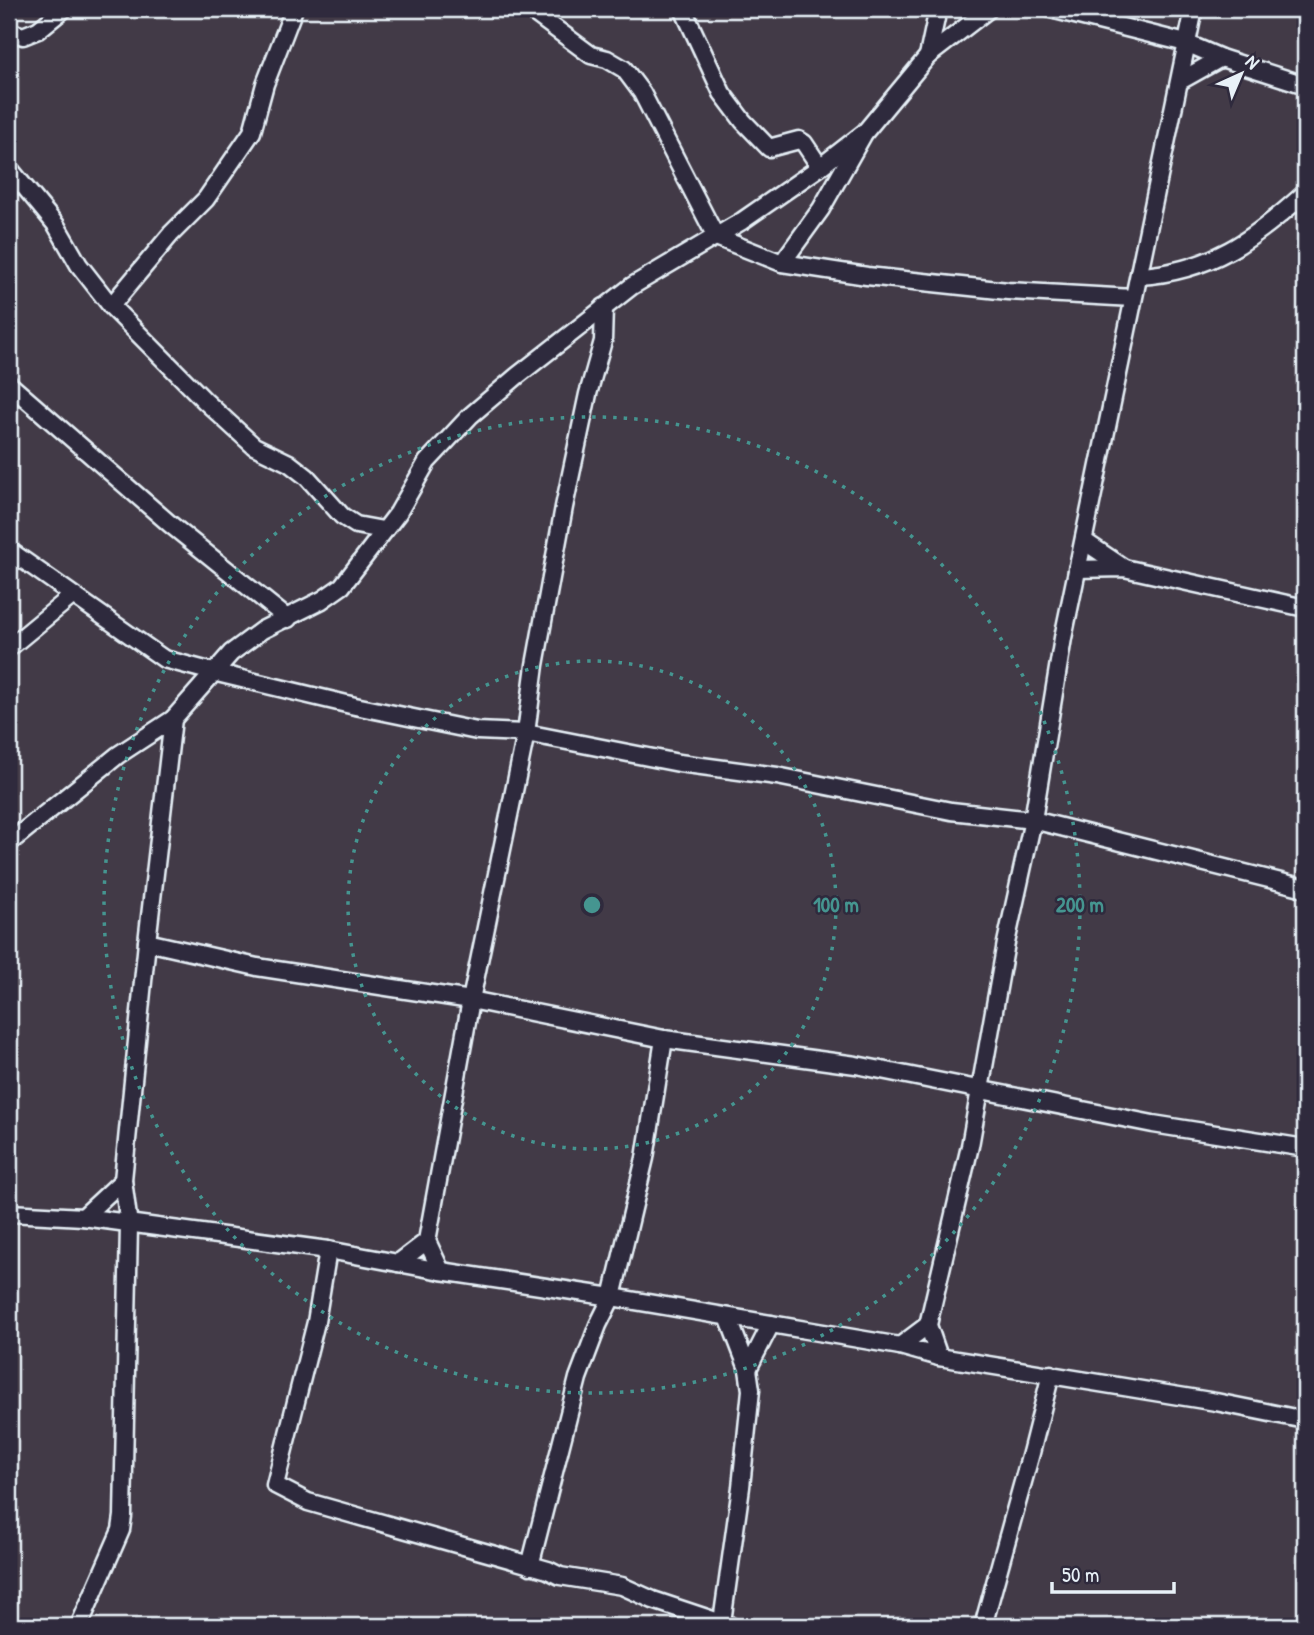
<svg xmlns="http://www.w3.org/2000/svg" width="1314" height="1635" font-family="'Patrick Hand',sans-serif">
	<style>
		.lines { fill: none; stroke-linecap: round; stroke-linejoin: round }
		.street-casing { stroke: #e8f1f8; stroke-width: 21 }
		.street { stroke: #2f2a3d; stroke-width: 16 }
		.ring { fill: none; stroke: #459590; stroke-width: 3.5; stroke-dasharray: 3.5 7 }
		.centre { fill: #459590; stroke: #2f2a3d; stroke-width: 3.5 }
		.ring-label { font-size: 21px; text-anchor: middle; font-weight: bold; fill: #459590; stroke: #2f2a3d; stroke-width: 5; stroke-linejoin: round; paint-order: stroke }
	</style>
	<rect width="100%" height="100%" fill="#423a47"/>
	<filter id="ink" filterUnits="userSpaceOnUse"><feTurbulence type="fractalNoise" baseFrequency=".0143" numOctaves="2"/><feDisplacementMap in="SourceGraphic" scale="14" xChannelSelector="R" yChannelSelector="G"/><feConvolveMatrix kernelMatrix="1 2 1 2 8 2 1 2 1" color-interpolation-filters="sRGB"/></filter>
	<g filter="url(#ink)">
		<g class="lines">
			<defs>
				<g id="street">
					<polyline points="529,9 591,55 607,59 624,69 642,93 716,237 782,263 867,276 1008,291 1133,298"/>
					<polyline points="683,9 722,93 743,121 769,148 799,140 804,143 820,167"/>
					<polyline points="1051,9 1186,43 1221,58 1305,85"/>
					<polyline points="9,31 23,36 38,30 64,9"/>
					<polyline points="928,56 938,9"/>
					<polyline points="1180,81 1221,58"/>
					<polyline points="9,168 56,225 79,265 111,306 205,401 254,446 289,463 307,477 342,516 356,525 383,530"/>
					<polyline points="782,263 821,209 863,135"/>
					<path d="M1139,276C1210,272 1254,239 1305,193"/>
					<polyline points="111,306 171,234 206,199 252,132 265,84 294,9"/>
					<polyline points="9,384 170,524 288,619"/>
					<polyline points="1084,541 1124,568"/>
					<polyline points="9,550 164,659 213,672 355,706 477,731 526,733 679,763 777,776 951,811 1033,820 1305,888"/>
					<polyline points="1077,569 1124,568 1305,608"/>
					<polyline points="9,648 72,596"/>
					<polyline points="9,843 118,755 173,719 231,653 262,630 322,600 342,586 398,513 427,462 470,416 517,376 632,286 742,221 820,167 865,132 928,56 989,9"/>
					<polyline points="147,942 257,967 471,1000 664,1039 856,1065 1153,1124 1305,1148"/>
					<polyline points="9,1213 83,1217 328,1250 441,1271 612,1297 900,1346 939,1357 1216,1402 1305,1420"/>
					<polyline points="83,1217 123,1180"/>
					<polyline points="328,1250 316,1322 275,1485 308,1502 548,1570 560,1576 622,1586 653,1600 731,1626"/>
					<polyline points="398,1263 427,1241"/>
					<polyline points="441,1271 427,1241 471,1000 526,733 535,665 564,507 588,394 603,341 604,307"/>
					<polyline points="900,1346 928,1325"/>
					<polyline points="939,1357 928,1325 970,1146 1006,943 1033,820 1063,638 1194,9"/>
					<polyline points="748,1369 771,1324"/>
					<polyline points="530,1566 578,1378 598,1325 612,1297 645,1158 664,1039"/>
					<polyline points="722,1622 741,1487 751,1390 748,1369 728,1317"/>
					<polyline points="79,1626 121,1530 123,1516 129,1225 123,1180 147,942 173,719"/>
					<polyline points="983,1626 1031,1453 1051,1374"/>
				</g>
			</defs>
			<!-- street casing -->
			<use href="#street" class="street-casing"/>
			<!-- street -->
			<use href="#street" class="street"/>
		</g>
	</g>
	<!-- distance rings -->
	<g class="ring">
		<circle cx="592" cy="905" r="244"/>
		<circle cx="592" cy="905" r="488"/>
	</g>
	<circle cx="592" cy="905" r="10" class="centre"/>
	<g class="ring-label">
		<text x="836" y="912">100 m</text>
		<text x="1080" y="912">200 m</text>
	</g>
	<!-- margin -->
	<rect width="1314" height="1635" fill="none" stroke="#2f2a3d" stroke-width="35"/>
	<rect x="18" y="18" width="1279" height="1600" fill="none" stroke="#e8f1f8" stroke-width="2.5" filter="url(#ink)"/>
	<!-- north arrow -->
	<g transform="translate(1241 74) rotate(44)" stroke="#2f2a3d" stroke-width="5" paint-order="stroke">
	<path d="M0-5L12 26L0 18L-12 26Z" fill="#e8f1f8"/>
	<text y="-10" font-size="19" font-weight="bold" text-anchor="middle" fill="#e8f1f8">N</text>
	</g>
	<!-- scale -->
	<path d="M1052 1582v10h122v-10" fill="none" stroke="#e8f1f8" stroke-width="3.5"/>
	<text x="1062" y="1582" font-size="21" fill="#e8f1f8" stroke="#2f2a3d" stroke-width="5" paint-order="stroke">50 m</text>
</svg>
